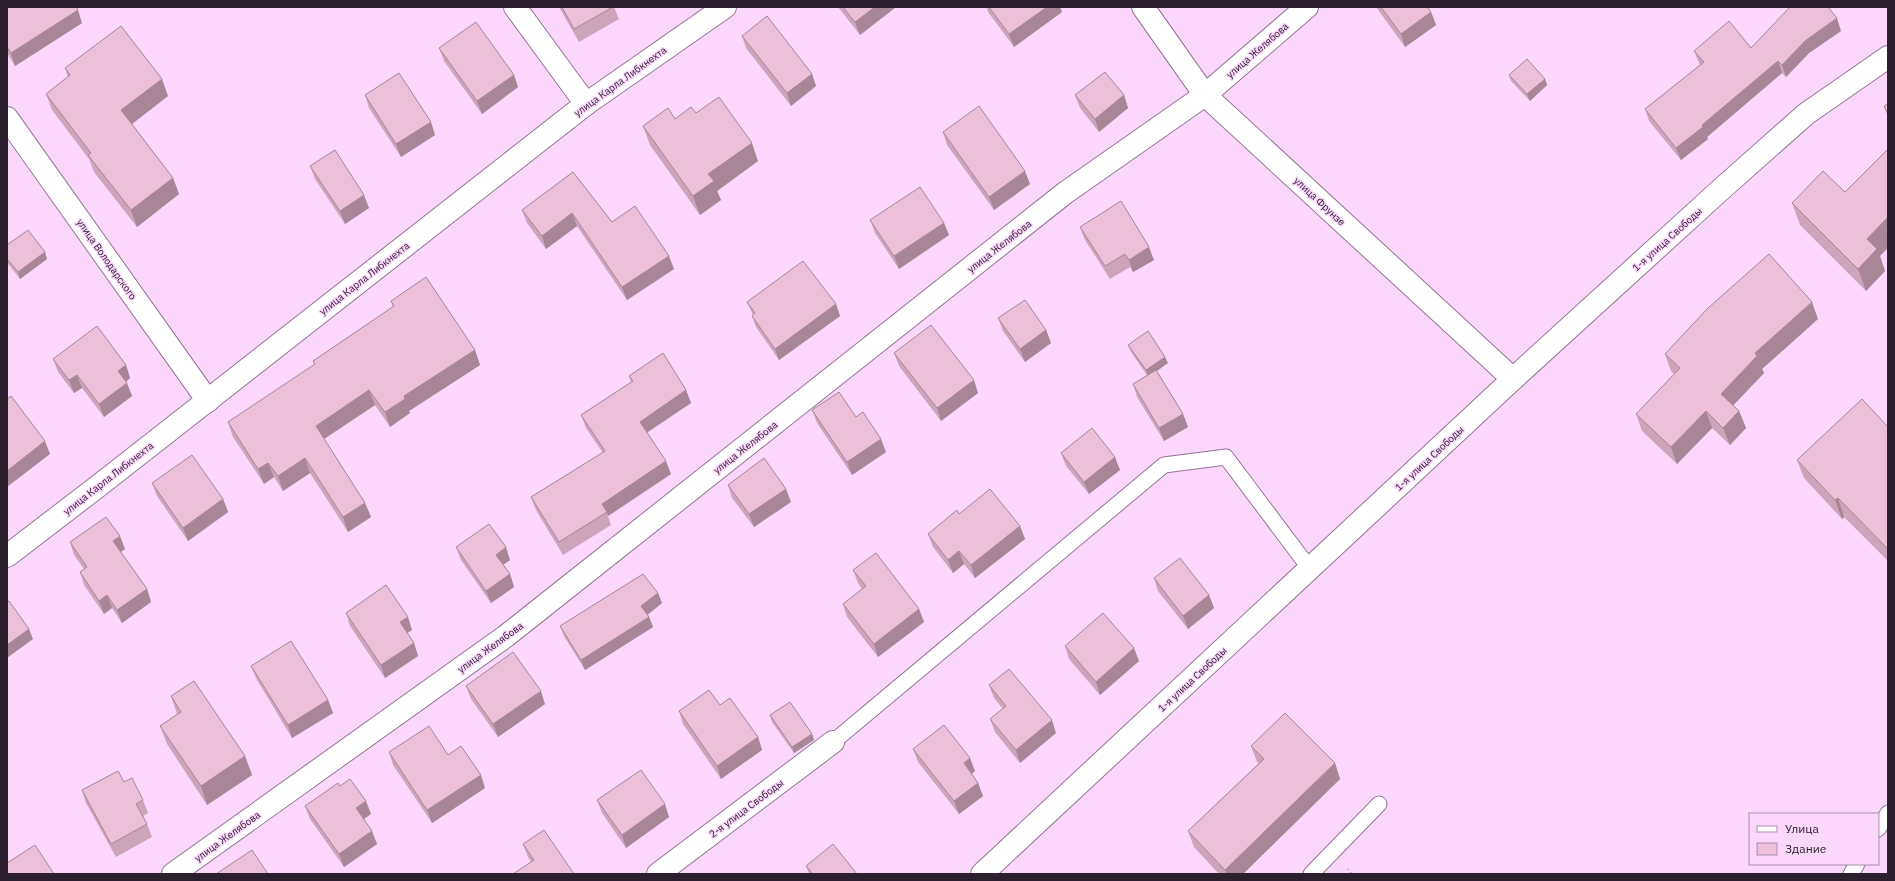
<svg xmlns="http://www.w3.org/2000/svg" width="1895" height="881" font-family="'IBM Plex Sans',sans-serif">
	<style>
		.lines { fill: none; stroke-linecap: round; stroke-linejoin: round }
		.service-casing { stroke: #957496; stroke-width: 17 }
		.minor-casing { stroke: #957496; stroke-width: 24 }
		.tertiary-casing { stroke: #957496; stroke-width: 24 }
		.path { stroke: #b699b6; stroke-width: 2.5; stroke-dasharray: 1 3; stroke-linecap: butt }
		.service { stroke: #fff; stroke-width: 15 }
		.minor { stroke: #fff; stroke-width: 22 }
		.tertiary { stroke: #fff; stroke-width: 22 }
		.wall { fill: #cda4ba }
		.shaded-wall { fill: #a78697 }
		.building { fill: #eebfd8; stroke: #a78697 }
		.labels { text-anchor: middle; stroke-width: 3; stroke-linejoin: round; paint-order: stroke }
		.street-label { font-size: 10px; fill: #2d202e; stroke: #fcd7fc }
	</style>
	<rect width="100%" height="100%" fill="#fcd7fc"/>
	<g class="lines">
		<defs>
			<g id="service">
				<polyline points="833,742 1164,465 1226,457 1310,569"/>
				<polyline points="1878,829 1888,813"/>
				<polyline points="1311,874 1379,804"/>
				<polyline points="1851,874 1857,864"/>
			</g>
			<g id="minor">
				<polyline points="515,7 586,104"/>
				<polyline points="1143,7 1205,95 1513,379"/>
				<polyline points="7,118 208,401"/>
				<polyline points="7,556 97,487 586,104 725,7"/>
				<polyline points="173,874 506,636 1065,193 1205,95 1307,7"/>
				<polyline points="658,874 833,742"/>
			</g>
			<polyline id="tertiary" points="982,874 1513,379 1717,193 1806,114 1888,57"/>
		</defs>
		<!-- service casing -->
		<use href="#service" class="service-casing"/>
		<!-- minor casing -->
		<use href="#minor" class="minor-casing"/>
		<!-- tertiary casing -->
		<use href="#tertiary" class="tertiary-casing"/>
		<!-- path -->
		<polyline class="path" points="1348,869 1351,874"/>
		<!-- service -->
		<use href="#service" class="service"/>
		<!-- minor -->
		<use href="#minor" class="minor"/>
		<!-- tertiary -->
		<use href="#tertiary" class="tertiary"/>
	</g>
	<!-- wall -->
	<g class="wall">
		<polygon points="7,7 82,23 15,66 7,53"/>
		<polygon points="559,7 614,7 619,19 579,42"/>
		<polygon points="838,7 896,7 860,35"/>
		<polygon points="987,7 1060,7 1062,12 1014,47 988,12"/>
		<polygon points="1376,7 1427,7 1431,12 1436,25 1405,47"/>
		<polygon points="1841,31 1809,53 1786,77 1782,73 1707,137 1708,139 1681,160 1649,121 1645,109 1700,65 1699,63 1694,51 1751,48"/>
		<polygon points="742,36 812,74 816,86 791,106 746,48"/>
		<polygon points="439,48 514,75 518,87 482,114 444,61"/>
		<polygon points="65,68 168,96 132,124 173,178 179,194 137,227 94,172 89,159 52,110 46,94 68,77"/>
		<polygon points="1509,75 1545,79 1547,85 1530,101 1511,81"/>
		<polygon points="365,95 435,135 401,157 369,108"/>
		<polygon points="1075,95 1124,95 1128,108 1099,132 1080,108"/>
		<polygon points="1888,104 1888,117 1884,106"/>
		<polygon points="696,113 758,161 717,191 721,200 700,215 650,145 643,126"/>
		<polygon points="943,132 1030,184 994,210 947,145"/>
		<polygon points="310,166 369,208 345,224 315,179"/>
		<polygon points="573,172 612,222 674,269 627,300 577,226 546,249 527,223 522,210"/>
		<polygon points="1792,203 1880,256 1885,271 1866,291 1800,225"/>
		<polygon points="870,220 944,223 949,235 899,269 875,233"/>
		<polygon points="1080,227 1154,260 1133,272 1130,267 1110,279 1085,240"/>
		<polygon points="7,245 45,252 47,259 20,279 7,262"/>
		<polygon points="391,301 475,350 480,365 409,411 410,413 390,427 375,405 324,439 365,503 371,517 348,532 310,473 283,491 274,477 264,484 233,437 228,422 315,365 313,361 393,307"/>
		<polygon points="747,302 836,304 840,316 779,360 756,327 752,316 753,315"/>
		<polygon points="998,318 1046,330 1051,343 1025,362 1003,331"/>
		<polygon points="1818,319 1762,369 1764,373 1733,405 1739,411 1746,428 1730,445 1712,428 1677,464 1642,431 1636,414 1674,374 1671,371 1665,354"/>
		<polygon points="1128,345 1168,363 1157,371 1183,414 1188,427 1164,441 1137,397 1133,384 1147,375 1131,352"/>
		<polygon points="894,353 978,393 941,421 899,366"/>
		<polygon points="53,359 126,365 130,378 126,382 132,396 104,417 82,388 74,393 58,372"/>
		<polygon points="629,376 686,390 691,403 647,433 671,474 608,516 611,525 563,555 536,510 531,497 603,453 586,428 581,415 631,382"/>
		<polygon points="812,410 856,417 886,452 852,475 817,423"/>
		<polygon points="1888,427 1888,561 1844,517 1842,519 1804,478 1797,460"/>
		<polygon points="1061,453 1120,470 1089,494 1066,466"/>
		<polygon points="152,483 223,499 228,512 188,541 157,496"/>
		<polygon points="728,485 791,502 754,527 732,498"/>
		<polygon points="959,514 1020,526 1025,539 975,578 964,564 953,573 933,547 928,534"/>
		<polygon points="70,542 125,549 121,552 147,589 151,602 122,623 112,608 104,614 84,585 80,572 84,569 74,555"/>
		<polygon points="456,547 510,560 503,565 510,574 514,587 491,603 461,560"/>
		<polygon points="853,570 919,609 924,622 878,657 847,617 843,604 862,589 858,583"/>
		<polygon points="1154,578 1209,595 1214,608 1188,629 1158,591"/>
		<polygon points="658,593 662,603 647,615 649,617 653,627 585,670 564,636 560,626"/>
		<polygon points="346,613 412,630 407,633 414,643 418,656 385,678 350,626"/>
		<polygon points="1065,646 1139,661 1100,695 1069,659"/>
		<polygon points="251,666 328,700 333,713 292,738 256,678"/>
		<polygon points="989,685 1056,733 1020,763 995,732 990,719 1003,709 994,698"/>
		<polygon points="466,686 545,704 498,737 471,699"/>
		<polygon points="171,696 245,756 252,775 207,805 167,744 160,726 177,714"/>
		<polygon points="720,705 758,737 762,750 721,779 683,724 679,711"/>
		<polygon points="770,715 812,734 814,740 794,753 772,722"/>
		<polygon points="1251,746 1335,763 1340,779 1243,874 1219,874 1194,847 1188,831 1259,763 1257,762"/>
		<polygon points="913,749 975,771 972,774 978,783 983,796 959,814 918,762"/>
		<polygon points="389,752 448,755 485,788 432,823 393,765"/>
		<polygon points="124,782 143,800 148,813 143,816 147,824 152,837 116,857 86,803 82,790"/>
		<polygon points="340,786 371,814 364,819 377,844 344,867 310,819 305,806"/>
		<polygon points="597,800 669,817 626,848 602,813"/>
		<polygon points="523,844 574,874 531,862 528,857"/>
		<polygon points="806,866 857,874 809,874"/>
	</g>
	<!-- shaded-wall -->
	<g class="shaded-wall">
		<polygon points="875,7 896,7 860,35 855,22"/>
		<polygon points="1047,7 1060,7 1062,12 1014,47 1009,34"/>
		<polygon points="78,10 82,23 15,66 11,53"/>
		<polygon points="1431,12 1436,25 1405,47 1401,34"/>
		<polygon points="1837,18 1841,31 1809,53 1786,77 1782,65 1805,41"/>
		<polygon points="1778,61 1782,73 1707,137 1708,139 1681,160 1676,148 1702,125"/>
		<polygon points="812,74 816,86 791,106 787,93"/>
		<polygon points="514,75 518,87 482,114 477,101"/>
		<polygon points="162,79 168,96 128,127 121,110"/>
		<polygon points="1545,79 1547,85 1530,101 1527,94"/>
		<polygon points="1124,95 1128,108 1099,132 1095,119"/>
		<polygon points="431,122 435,135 401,157 396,144"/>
		<polygon points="752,143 758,161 717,191 721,200 700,215 693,196 708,174"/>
		<polygon points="1025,171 1030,184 994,210 989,197"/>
		<polygon points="173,178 179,194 137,227 131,210"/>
		<polygon points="364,195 369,208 345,224 340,211"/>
		<polygon points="572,213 577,226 546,249 542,236"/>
		<polygon points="1888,217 1888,248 1880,256 1885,271 1866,291 1858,269 1867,239"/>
		<polygon points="944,223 949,235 899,269 894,256"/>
		<polygon points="1149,247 1154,260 1133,272 1129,260"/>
		<polygon points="45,252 47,259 20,279 18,272"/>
		<polygon points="669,256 674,269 627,300 622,287"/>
		<polygon points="1812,302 1818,319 1762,369 1764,373 1728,411 1721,394 1755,353"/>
		<polygon points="836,304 840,316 779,360 775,349"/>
		<polygon points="1046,330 1051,343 1025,362 1020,349"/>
		<polygon points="475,350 480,365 409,411 410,413 390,427 385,412 404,396"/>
		<polygon points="1165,357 1168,363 1148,377 1146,370"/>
		<polygon points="126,365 130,378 123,384 118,371"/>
		<polygon points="77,375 82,388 74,393 69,380"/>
		<polygon points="974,380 978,393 941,421 937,408"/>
		<polygon points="127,383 132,396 104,417 99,404"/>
		<polygon points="369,390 375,405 321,441 316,426"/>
		<polygon points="686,390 691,403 644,434 640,422"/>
		<polygon points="1706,411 1712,428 1677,464 1671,447"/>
		<polygon points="1739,411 1746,428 1730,445 1723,428"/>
		<polygon points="1183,414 1188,427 1164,441 1159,428"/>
		<polygon points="881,439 886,452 852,475 847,462"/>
		<polygon points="45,441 50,454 7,487 7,471"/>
		<polygon points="1115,457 1120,470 1089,494 1084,482"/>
		<polygon points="305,458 310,473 283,491 278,476"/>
		<polygon points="666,461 671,474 608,516 607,512 602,504"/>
		<polygon points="268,463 274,477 264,484 258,469"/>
		<polygon points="786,489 791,502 754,527 749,514"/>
		<polygon points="1838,498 1844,517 1842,519 1835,500"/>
		<polygon points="223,499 228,512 188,541 183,528"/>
		<polygon points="365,503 371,517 348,532 343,517"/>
		<polygon points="1020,526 1025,539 975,578 971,565"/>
		<polygon points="120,536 125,549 118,554 113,541"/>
		<polygon points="506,547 510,560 500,567 496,555"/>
		<polygon points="959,551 964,564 953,573 948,560"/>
		<polygon points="510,574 514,587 491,603 486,591"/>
		<polygon points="147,589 151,602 122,623 117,610"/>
		<polygon points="658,593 662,603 645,617 641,606"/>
		<polygon points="107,595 112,608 104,614 99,601"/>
		<polygon points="1209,595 1214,608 1188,629 1183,616"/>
		<polygon points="919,609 924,622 878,657 874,644"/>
		<polygon points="408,617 412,630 404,635 400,622"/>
		<polygon points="649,617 653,627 585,670 581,660"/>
		<polygon points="29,629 33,639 7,658 7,645"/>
		<polygon points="414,643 418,656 385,678 381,665"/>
		<polygon points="1134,648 1139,661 1100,695 1096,682"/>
		<polygon points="541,691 545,704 498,737 493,724"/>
		<polygon points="328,700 333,713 292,738 288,725"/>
		<polygon points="1052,720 1056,733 1020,763 1016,750"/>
		<polygon points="812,734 814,740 794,753 792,747"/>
		<polygon points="758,737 762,750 721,779 717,766"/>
		<polygon points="245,756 252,775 207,805 201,786"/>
		<polygon points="970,758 975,771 968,776 964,763"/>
		<polygon points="1335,763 1340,779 1243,874 1226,874 1225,870"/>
		<polygon points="481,775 485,788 432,823 427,810"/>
		<polygon points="978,783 983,796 959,814 954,801"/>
		<polygon points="366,801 371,814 361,821 356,808"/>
		<polygon points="665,804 669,817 626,848 622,835"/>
		<polygon points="372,831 377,844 344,867 339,854"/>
	</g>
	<!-- building -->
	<g class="building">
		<polygon points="7,7 76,7 78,10 11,53 7,47"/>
		<polygon points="562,7 613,7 574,29"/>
		<polygon points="843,7 875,7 855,22"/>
		<polygon points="989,7 1047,7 1009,34"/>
		<polygon points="1381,7 1427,7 1431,12 1401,34"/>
		<polygon points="1790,7 1828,7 1837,18 1805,41 1782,65 1778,61 1702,125 1703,127 1676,148 1645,109 1704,62 1694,51 1729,21 1751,48"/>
		<polygon points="767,16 812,74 787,93 742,36"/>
		<polygon points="476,22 514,75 477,101 439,48"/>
		<polygon points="121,26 162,79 121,110 173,178 131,210 88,155 91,153 46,94 70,75 65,68"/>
		<polygon points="1527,59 1545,79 1527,94 1509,75"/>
		<polygon points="1105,72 1124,95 1095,119 1075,95"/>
		<polygon points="399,73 431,122 396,144 365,95"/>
		<polygon points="719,97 752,143 708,174 714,181 693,196 643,126 668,108 675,119 691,107 696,113"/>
		<polygon points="1888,104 1888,114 1884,106"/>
		<polygon points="979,106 1025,171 989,197 943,132"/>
		<polygon points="1888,149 1888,217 1867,239 1877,249 1858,269 1792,203 1823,171 1845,192"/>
		<polygon points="335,150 364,195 340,211 310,166"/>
		<polygon points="573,172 612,222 635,206 669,256 622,287 572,213 542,236 522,210"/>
		<polygon points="920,187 944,223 894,256 870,220"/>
		<polygon points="1121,201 1149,247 1129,260 1125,254 1105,266 1080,227"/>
		<polygon points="28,230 45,252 18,272 7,259 7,245"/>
		<polygon points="1769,254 1812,302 1755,353 1757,356 1721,394 1739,411 1723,428 1706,411 1671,447 1636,414 1680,368 1665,354 1707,309"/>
		<polygon points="803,261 836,304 775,349 752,316 755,313 747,302"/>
		<polygon points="426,277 475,350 404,396 405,399 385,412 369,390 316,426 365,503 343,517 305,458 278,476 268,463 258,469 228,422 315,364 313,361 394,306 391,301"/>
		<polygon points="1025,300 1046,330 1020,349 998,318"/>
		<polygon points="931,325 974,380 937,408 894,353"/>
		<polygon points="97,326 126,365 118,371 127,383 99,404 77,375 69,380 53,359"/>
		<polygon points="1148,331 1165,357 1146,370 1128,345"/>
		<polygon points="663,353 686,390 640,422 666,461 602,504 607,512 559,542 531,497 605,451 581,415 633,381 629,376"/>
		<polygon points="1156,370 1183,414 1159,428 1133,384"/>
		<polygon points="839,392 856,417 863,412 881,439 847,462 812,410"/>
		<polygon points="11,396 45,441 7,471 7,399"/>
		<polygon points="1862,399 1888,427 1888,549 1838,498 1835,500 1797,460"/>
		<polygon points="1092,428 1115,457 1084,482 1061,453"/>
		<polygon points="192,455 223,499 183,528 152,483"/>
		<polygon points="764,458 786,489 749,514 728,485"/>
		<polygon points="990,489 1020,526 971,565 959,551 948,560 928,534 957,510 959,514"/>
		<polygon points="106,517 120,536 113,541 147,589 117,610 107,595 99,601 80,572 87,567 70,542"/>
		<polygon points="489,524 506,547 496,555 510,574 486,591 456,547"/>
		<polygon points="876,553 919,609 874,644 843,604 866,586 853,570"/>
		<polygon points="1180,558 1209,595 1183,616 1154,578"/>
		<polygon points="643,574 658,593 641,606 649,617 581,660 560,626"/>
		<polygon points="386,585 408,617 400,622 414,643 381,665 346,613"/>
		<polygon points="9,601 29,629 7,645 7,602"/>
		<polygon points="1103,613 1134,648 1096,682 1065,646"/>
		<polygon points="291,641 328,700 288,725 251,666"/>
		<polygon points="513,652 541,691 493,724 466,686"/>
		<polygon points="1009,669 1052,720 1016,750 990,719 1006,706 989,685"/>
		<polygon points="194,681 245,756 201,786 160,726 181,712 171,696"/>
		<polygon points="709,690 720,705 730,698 758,737 717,766 679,711"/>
		<polygon points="790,702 812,734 792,747 770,715"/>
		<polygon points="1285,713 1335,763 1225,870 1188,831 1264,759 1251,746"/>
		<polygon points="944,725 970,758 964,763 978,783 954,801 913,749"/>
		<polygon points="429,726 448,755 461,746 481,775 427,810 389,752"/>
		<polygon points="641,770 665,804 622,835 597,800"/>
		<polygon points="118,771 124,782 132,778 143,800 136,804 147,824 111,844 82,790"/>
		<polygon points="350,779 366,801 356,808 372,831 339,854 305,806 338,783 340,786"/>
		<polygon points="544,830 574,874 513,874 534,860 523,844"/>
		<polygon points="833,844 857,874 813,874 806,866"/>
		<polygon points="35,845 54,874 7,874 7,863"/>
		<polygon points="252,850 268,874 216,874"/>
	</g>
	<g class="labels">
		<!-- street labels -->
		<g class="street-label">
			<text transform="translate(1257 50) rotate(-41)" y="4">улица Желябова</text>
			<text transform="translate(620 81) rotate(-36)" y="4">улица Карла Либкнехта</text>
			<text transform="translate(1320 201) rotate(43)" y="4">улица Фрунзе</text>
			<text transform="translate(1667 239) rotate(-42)" y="4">1-я улица Свободы</text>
			<text transform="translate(999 246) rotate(-38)" y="4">улица Желябова</text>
			<text transform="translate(107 259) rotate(55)" y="4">улица Володарского</text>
			<text transform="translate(364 278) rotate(-38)" y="4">улица Карла Либкнехта</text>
			<text transform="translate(745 447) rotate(-38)" y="4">улица Желябова</text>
			<text transform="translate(1429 458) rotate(-43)" y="4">1-я улица Свободы</text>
			<text transform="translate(108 478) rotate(-38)" y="4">улица Карла Либкнехта</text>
			<text transform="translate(490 647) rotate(-36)" y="4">улица Желябова</text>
			<text transform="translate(1192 679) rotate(-43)" y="4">1-я улица Свободы</text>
			<text transform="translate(746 808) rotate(-37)" y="4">2-я улица Свободы</text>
			<text transform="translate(227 836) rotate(-36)" y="4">улица Желябова</text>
		</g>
	</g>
	<!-- border -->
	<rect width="1895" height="881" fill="none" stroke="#2d202e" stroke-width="16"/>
	<!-- legend -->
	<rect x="1749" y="813" width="130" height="52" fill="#fcd7fc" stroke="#a98eaa"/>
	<rect x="1757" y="826" width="20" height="6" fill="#ffffff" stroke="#a98eaa"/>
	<text x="1785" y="833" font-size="12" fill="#2d202e">Улица</text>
	<rect x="1757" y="843" width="20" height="12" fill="#eebfd8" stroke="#a98eaa"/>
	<text x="1785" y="853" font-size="12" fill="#2d202e">Здание</text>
</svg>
